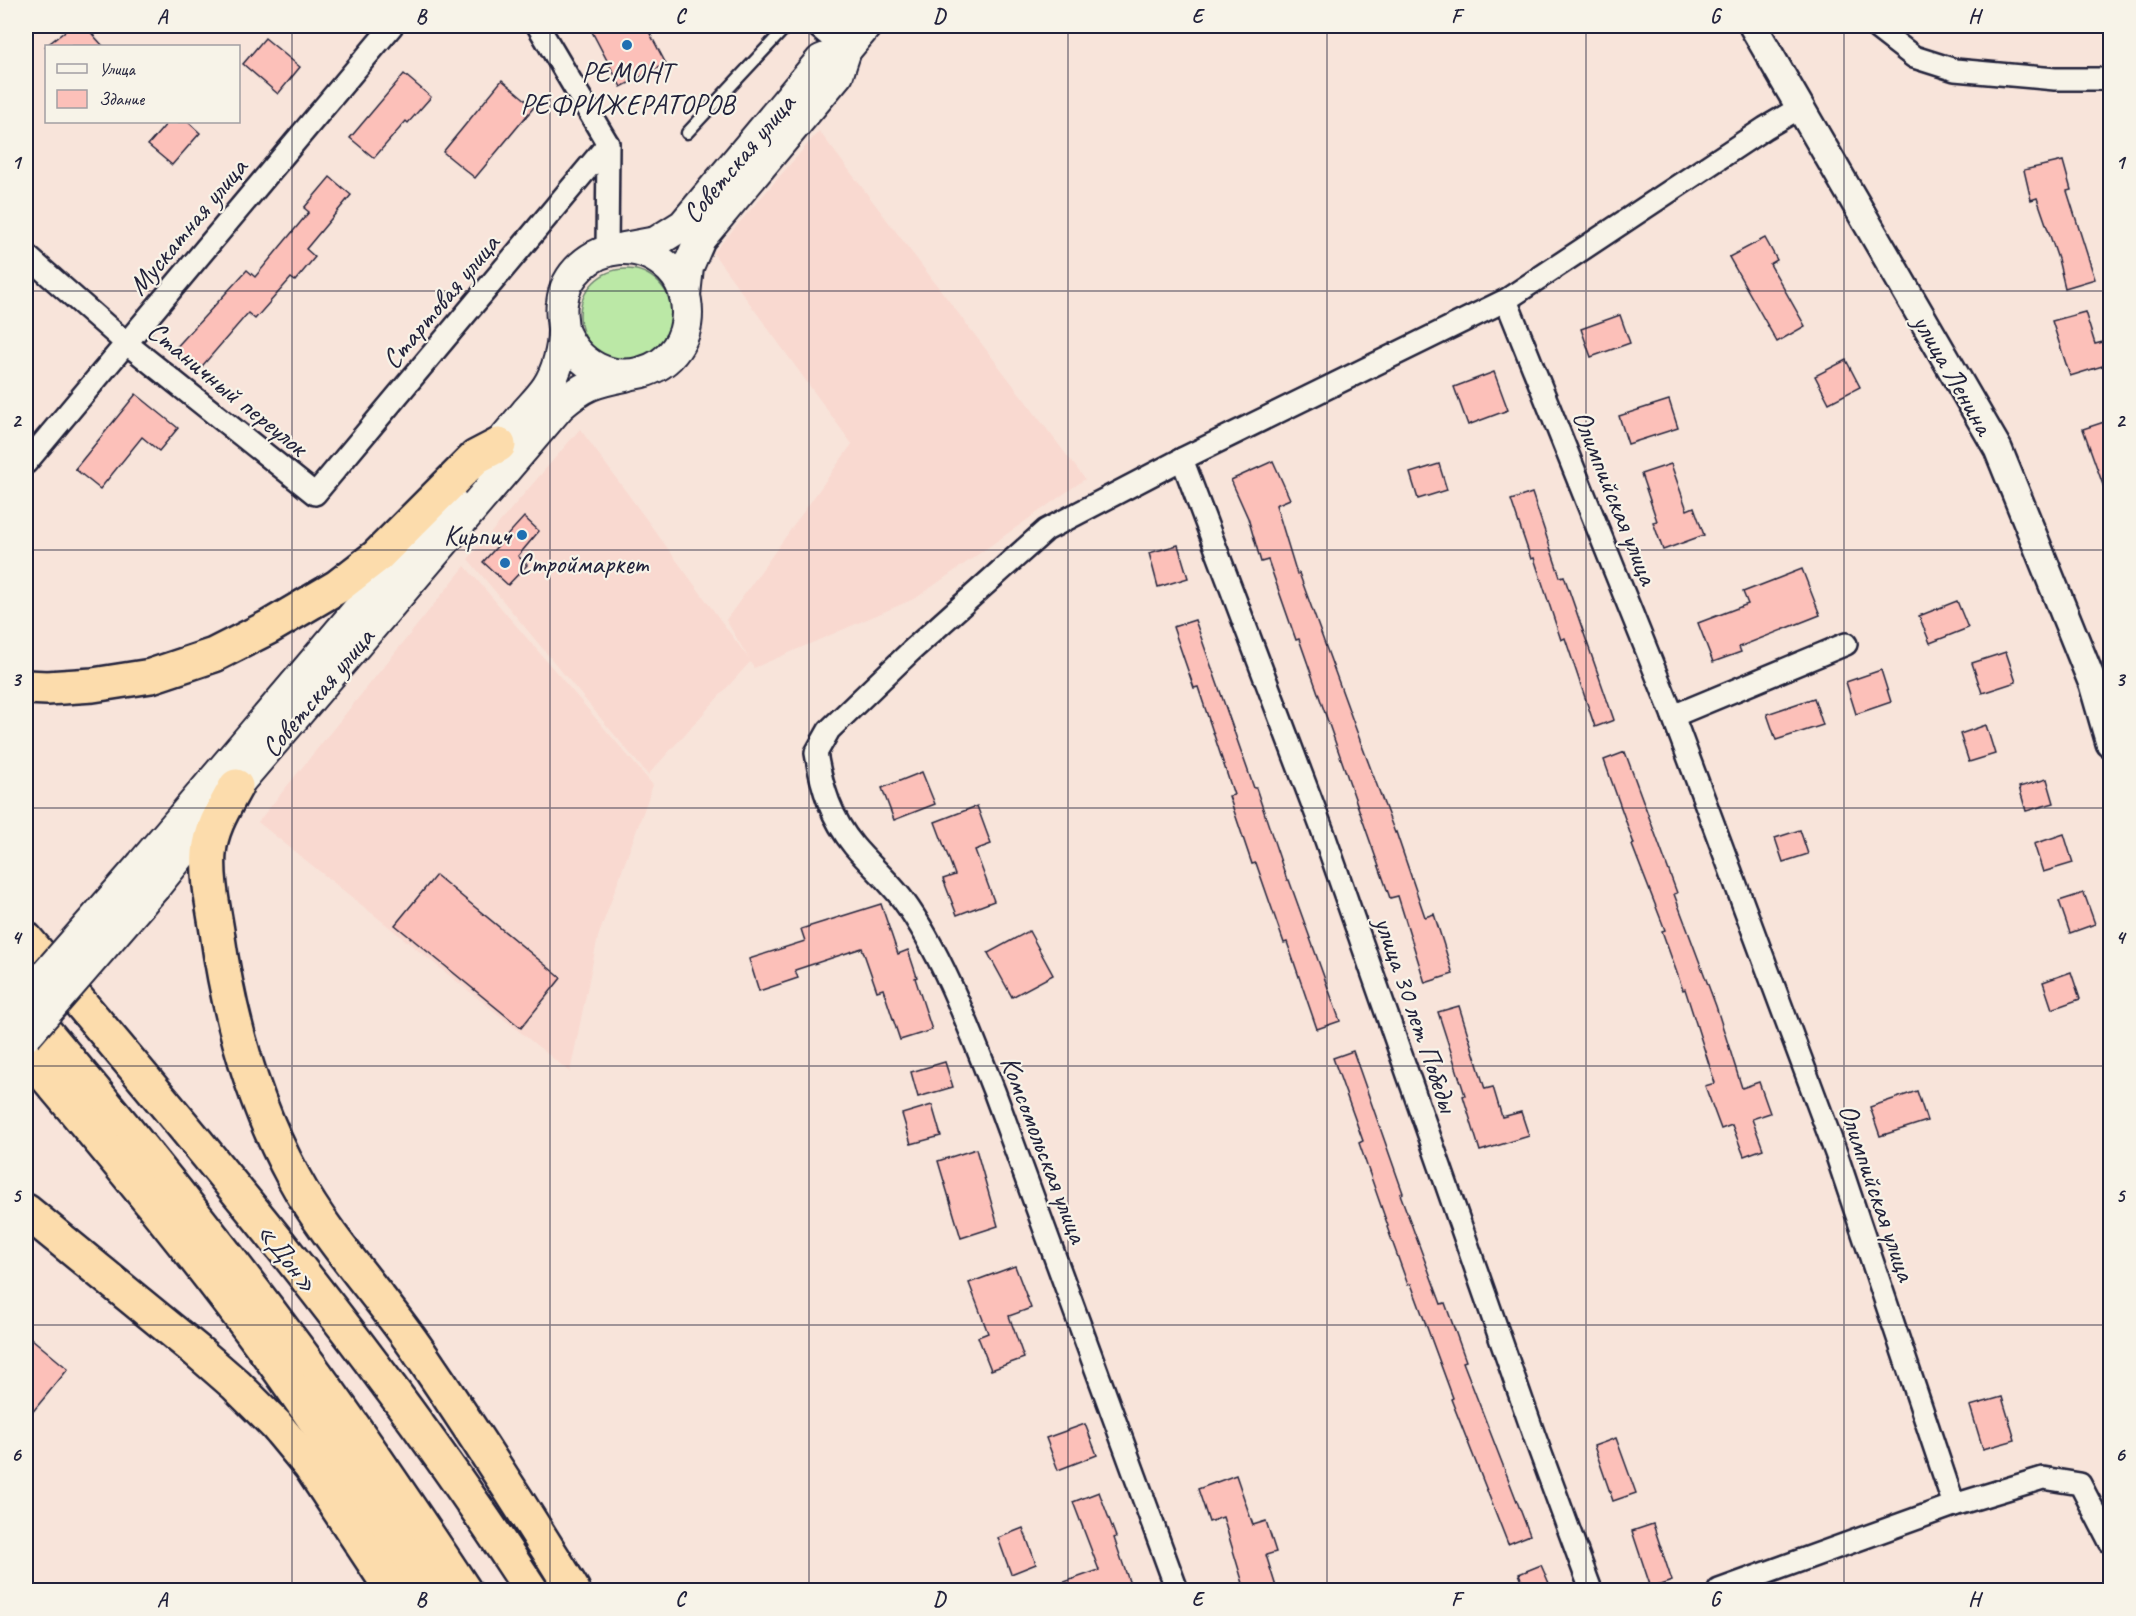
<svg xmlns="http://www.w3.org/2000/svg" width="2136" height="1616" font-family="Caveat,sans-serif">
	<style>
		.built { fill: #f9d9d0 }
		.green { fill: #bbe8a6; stroke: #6e8570; stroke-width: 1.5 }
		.building { fill: #fcc0b9; stroke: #22223b; stroke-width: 1.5 }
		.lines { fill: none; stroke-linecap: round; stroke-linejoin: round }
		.service-casing { stroke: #22223b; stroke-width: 15 }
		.minor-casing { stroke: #22223b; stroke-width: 26 }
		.tertiary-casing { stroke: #22223b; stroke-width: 32 }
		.secondary-casing { stroke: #22223b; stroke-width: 34 }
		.motorway-casing { stroke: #22223b; stroke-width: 38 }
		.service { stroke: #f7f3e8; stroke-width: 10 }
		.minor { stroke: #f7f3e8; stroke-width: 21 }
		.tertiary { stroke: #f7f3e8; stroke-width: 27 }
		.secondary { stroke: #f7f3e8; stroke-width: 30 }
		.motorway { stroke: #fcdcac; stroke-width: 33 }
		.secondary-bridge-casing { stroke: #22223b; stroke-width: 34; stroke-linecap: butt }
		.secondary-bridge { stroke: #f7f3e8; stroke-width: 30 }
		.grid { fill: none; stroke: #22223b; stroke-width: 1.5; stroke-opacity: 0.55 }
		.poi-dot { fill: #1f6fb2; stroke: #f7f3e8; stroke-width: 2 }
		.labels { text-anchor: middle; stroke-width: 4.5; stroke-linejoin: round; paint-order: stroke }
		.poi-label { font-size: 28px; fill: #22223b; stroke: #f7f3e8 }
		.street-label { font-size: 28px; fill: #22223b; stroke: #f7f3e8 }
		.neatline { fill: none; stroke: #22223b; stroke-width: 2 }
		.grid-label { font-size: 20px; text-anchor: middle; font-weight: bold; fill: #22223b }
	</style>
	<rect width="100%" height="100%" fill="#f8e4da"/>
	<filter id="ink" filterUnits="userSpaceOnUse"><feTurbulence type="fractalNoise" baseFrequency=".0167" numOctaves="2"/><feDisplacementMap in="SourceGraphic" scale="12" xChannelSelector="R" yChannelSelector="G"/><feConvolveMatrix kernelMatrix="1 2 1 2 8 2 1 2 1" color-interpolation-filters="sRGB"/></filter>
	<g filter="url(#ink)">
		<!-- built -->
		<g class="built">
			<polygon points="819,131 1085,479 916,598 754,668 750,662 648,775 468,559 580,429 749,659 726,620 852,444 713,253"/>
			<polygon points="465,566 653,785 598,937 570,1072 258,822"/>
		</g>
		<!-- green -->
		<circle class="green" cx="626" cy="315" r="46"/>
		<!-- building -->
		<g class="building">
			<polygon points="72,26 85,26 103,46 46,46"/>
			<polygon points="589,26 646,26 666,64 621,87"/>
			<polygon points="265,38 300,67 278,94 243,64"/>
			<polygon points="404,74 431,97 408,123 406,121 374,158 350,138"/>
			<polygon points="502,80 534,107 475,178 443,152"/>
			<polygon points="168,122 188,122 200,133 172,165 148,145"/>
			<polygon points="2063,161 2071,190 2067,191 2095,279 2065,288 2058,259 2037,198 2031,200 2024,170"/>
			<polygon points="330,177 351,195 306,249 315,257 295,281 291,278 255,319 248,313 197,372 173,351 247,270 255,277 309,212 304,208"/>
			<polygon points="1765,238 1777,260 1770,264 1805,326 1777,342 1729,257"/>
			<polygon points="2085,312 2095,344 2103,342 2109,364 2070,376 2052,321"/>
			<polygon points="1620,315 1630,343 1591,357 1581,329"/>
			<polygon points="1846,360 1860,387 1829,403 1815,376"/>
			<polygon points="1494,372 1508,410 1468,425 1454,387"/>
			<polygon points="136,394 178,428 159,451 142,437 100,489 75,469"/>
			<polygon points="1669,400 1678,428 1628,444 1619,416"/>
			<polygon points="2110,420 2110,495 2107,496 2083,429"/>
			<polygon points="1273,461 1290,499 1276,505 1297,574 1299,573 1361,743 1395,833 1396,832 1425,917 1434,914 1453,974 1425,983 1398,896 1390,898 1299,639 1296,640 1268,560 1261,562 1248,518 1231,480"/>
			<polygon points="1439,464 1447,490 1418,499 1410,473"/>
			<polygon points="1671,464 1687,510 1694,507 1704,535 1663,550 1653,522 1657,521 1641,474"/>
			<polygon points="1532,493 1560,577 1564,576 1614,720 1595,727 1565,638 1561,640 1534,558 1531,559 1511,500"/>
			<polygon points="524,517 539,531 518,556 527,565 508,585 483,562"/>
			<polygon points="1178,545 1188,578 1158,587 1149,553"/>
			<polygon points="1802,569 1820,615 1739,647 1741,652 1713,662 1698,623 1748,604 1743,592"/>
			<polygon points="1957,601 1968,628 1930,643 1919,616"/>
			<polygon points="1195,620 1254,788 1256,788 1287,880 1289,880 1340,1021 1317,1029 1287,942 1284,943 1256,863 1252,864 1229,796 1234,795 1198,687 1194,688 1173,627"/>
			<polygon points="2006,652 2016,682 1982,693 1972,663"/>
			<polygon points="1881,670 1891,702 1856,714 1846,682"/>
			<polygon points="1814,698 1823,725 1776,740 1767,714"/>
			<polygon points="1986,725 1995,754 1969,762 1960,734"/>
			<polygon points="1625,752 1677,893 1674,894 1716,1006 1742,1088 1759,1082 1770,1113 1752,1119 1763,1149 1744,1156 1732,1125 1721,1129 1705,1086 1715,1083 1685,989 1683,990 1662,931 1665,930 1632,845 1634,844 1604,760"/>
			<polygon points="922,772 935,804 894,820 882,788"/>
			<polygon points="2047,779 2054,803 2026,811 2019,787"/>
			<polygon points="977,806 991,844 975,850 994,901 957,915 943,879 955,875 935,822"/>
			<polygon points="1800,830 1808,854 1783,862 1775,838"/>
			<polygon points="2064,834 2073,863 2043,872 2034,844"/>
			<polygon points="436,875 561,978 521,1028 395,925"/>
			<polygon points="2084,893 2095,924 2070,933 2059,901"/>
			<polygon points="881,904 898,954 908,950 917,977 915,978 932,1030 900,1040 883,989 877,991 862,948 795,970 798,978 759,991 749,959 805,941 801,929"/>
			<polygon points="1029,931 1053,975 1012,997 988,953"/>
			<polygon points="2071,972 2080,999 2052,1009 2043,982"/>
			<polygon points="1459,1006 1485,1089 1493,1087 1502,1117 1521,1112 1529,1136 1480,1151 1463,1096 1465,1095 1438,1012"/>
			<polygon points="1353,1051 1403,1193 1400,1194 1441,1304 1445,1303 1466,1361 1463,1362 1530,1535 1508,1544 1451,1399 1453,1398 1411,1284 1408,1285 1387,1227 1388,1226 1359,1143 1363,1141 1333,1058"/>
			<polygon points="945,1062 953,1087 918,1097 911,1072"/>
			<polygon points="1917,1091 1927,1121 1880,1136 1870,1107"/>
			<polygon points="932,1105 941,1136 911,1144 902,1114"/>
			<polygon points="976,1149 998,1226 961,1238 938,1161"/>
			<polygon points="1015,1266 1031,1308 1009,1316 1024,1358 991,1370 978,1337 988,1333 969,1283"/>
			<polygon points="26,1334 68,1369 26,1420"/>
			<polygon points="2002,1397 2015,1440 1983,1449 1970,1406"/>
			<polygon points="1085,1424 1097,1455 1058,1470 1046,1438"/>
			<polygon points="1616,1438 1636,1493 1613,1501 1594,1446"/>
			<polygon points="1236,1475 1253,1525 1266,1521 1276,1552 1266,1555 1277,1590 1245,1590 1223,1517 1209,1522 1198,1489"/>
			<polygon points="1099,1492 1116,1537 1114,1538 1132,1590 1047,1590 1047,1588 1099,1570 1073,1502"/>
			<polygon points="1653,1524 1672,1581 1651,1588 1632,1531"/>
			<polygon points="1023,1528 1036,1564 1011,1574 998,1538"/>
			<polygon points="1541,1565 1552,1590 1526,1590 1519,1574"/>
		</g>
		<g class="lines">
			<defs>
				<polyline id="service" points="687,133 787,26"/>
				<g id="minor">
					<polyline points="538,26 608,144 607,251"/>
					<polyline points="817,26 846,50"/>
					<polyline points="1874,26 1914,57 1955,70 2055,79 2110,79"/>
					<polyline points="26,255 126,343 315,494 608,144"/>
					<polyline points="1506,300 1673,716 1837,1156 1954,1505"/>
					<polyline points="1182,459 1322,829 1534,1435 1591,1590"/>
					<polyline points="26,463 392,26"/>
					<polyline points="1673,716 1846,644"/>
					<path d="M1177,1590L994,1091C970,1030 942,953 903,900C889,881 869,864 854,846C831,818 822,788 816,753L829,730L911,651L1046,530L1182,459L1506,300L1765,128L1801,107"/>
					<polyline points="1719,1590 1954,1505 2043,1478 2080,1484 2110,1542"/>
				</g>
				<polyline id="tertiary" points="1753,26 1998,449 2093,684 2110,743"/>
				<g id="secondary">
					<polyline points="624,248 656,242 683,225 821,60 846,50"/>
					<polyline points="685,295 688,267 700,239 838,74 846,50 866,26"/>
					<path d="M482,464C497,447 512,429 526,412C533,404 541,396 547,387C557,372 563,349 563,331C563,321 560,313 562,303C565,274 591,251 620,249C639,248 657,256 670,269C678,277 684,289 686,301C698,377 594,406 563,330"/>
					<polyline points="142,864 451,500"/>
					<path d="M155,887L236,786L560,406C584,385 594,382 625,376"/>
				</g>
				<g id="motorway">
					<polyline points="26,687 47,688 93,685 151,676 214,655 269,627 337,587 377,556 476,457 499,445"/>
					<path d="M236,786C224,808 211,828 209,853C207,879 213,906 217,931C229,1017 252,1101 294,1178C328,1241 379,1293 419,1352C472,1430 524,1510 573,1590"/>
					<path d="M26,939C204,1148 382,1359 531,1590"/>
					<path d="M26,1009C119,1119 210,1231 296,1347C355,1426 410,1508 464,1590"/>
					<path d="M26,1053C109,1150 192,1250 268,1354C324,1431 376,1511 429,1590"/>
					<polyline points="26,1211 197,1351 236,1385 276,1425 310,1466 392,1590"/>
				</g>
			</defs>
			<!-- service casing -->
			<use href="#service" class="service-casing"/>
			<!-- minor casing -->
			<use href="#minor" class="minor-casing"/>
			<!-- tertiary casing -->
			<use href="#tertiary" class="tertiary-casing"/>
			<!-- secondary casing -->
			<use href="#secondary" class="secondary-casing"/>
			<!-- motorway casing -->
			<use href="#motorway" class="motorway-casing"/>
			<!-- service -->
			<use href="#service" class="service"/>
			<!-- minor -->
			<use href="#minor" class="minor"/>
			<!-- tertiary -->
			<use href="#tertiary" class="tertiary"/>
			<!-- secondary -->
			<use href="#secondary" class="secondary"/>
			<!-- motorway -->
			<use href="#motorway" class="motorway"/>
			<defs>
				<g id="secondary-bridge">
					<polyline points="26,997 142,864"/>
					<polyline points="26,1036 155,887"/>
				</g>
			</defs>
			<!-- secondary-bridge casing -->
			<use href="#secondary-bridge" class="secondary-bridge-casing"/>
			<!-- secondary-bridge -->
			<use href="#secondary-bridge" class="secondary-bridge"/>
		</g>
	</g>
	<!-- grid -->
	<path class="grid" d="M292,26V1590M550,26V1590M809,26V1590M1068,26V1590M1327,26V1590M1586,26V1590M1844,26V1590M26,291H2110M26,550H2110M26,808H2110M26,1066H2110M26,1325H2110"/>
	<!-- markers -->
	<g class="poi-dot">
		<circle cx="627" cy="45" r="6"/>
		<circle cx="522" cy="535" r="6"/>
		<circle cx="505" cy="563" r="6"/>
	</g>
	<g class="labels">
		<!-- poi labels -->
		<g class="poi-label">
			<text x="627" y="82">РЕМОНТ<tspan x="627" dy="32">РЕФРИЖЕРАТОРОВ</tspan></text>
			<text x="510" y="545" text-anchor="end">Кирпич</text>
			<text x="517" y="573" text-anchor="start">Строймаркет</text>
		</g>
		<!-- street labels -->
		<g class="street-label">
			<text transform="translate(738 158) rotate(-50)" y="10">Советская улица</text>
			<text transform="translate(187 226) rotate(-50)" y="10">Мускатная улица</text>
			<text transform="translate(440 301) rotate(-50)" y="10">Стартовая улица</text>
			<text transform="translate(1954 374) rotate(60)" y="10">улица Ленина</text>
			<text transform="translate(228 388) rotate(39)" y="10">Станичный переулок</text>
			<text transform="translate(1616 497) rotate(68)" y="10">Олимпийская улица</text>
			<text transform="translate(317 692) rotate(-50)" y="10">Советская улица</text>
			<text transform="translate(1417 1014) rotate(71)" y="10">улица 30 лет Победы</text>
			<text transform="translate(1045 1149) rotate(69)" y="10">Комсомольская улица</text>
			<text transform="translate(1878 1192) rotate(71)" y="10">Олимпийская улица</text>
			<text transform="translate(288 1257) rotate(52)" y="10">«Дон»</text>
		</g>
	</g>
	<!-- margin -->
	<rect width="2136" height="1616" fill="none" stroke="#f7f3e8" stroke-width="66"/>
	<!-- legend -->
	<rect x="45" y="45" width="195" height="78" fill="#f7f3e8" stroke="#a29fa3" stroke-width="1.5"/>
	<rect x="57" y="64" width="30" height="9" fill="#f7f3e8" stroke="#a29fa3" stroke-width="1.5"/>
	<text x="99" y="75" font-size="18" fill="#22223b">Улица</text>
	<rect x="57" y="90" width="30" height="18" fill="#fcc0b9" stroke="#a29fa3" stroke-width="1.5"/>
	<text x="99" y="105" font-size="18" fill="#22223b">Здание</text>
	<rect x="33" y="33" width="2070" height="1550" class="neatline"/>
	<g class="grid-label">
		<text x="162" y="23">A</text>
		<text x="421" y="23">B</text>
		<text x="680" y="23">C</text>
		<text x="939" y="23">D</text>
		<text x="1197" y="23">E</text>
		<text x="1456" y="23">F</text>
		<text x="1715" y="23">G</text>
		<text x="1974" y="23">H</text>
		<text x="16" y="169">1</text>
		<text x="2120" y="169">1</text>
		<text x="16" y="427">2</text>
		<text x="2120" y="427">2</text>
		<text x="16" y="686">3</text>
		<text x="2120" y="686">3</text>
		<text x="16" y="944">4</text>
		<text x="2120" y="944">4</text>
		<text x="16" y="1202">5</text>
		<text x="2120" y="1202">5</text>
		<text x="16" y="1461">6</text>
		<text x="2120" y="1461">6</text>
		<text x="162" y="1606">A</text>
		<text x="421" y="1606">B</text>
		<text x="680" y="1606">C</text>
		<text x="939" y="1606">D</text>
		<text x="1197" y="1606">E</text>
		<text x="1456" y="1606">F</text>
		<text x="1715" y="1606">G</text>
		<text x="1974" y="1606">H</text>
	</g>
</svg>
